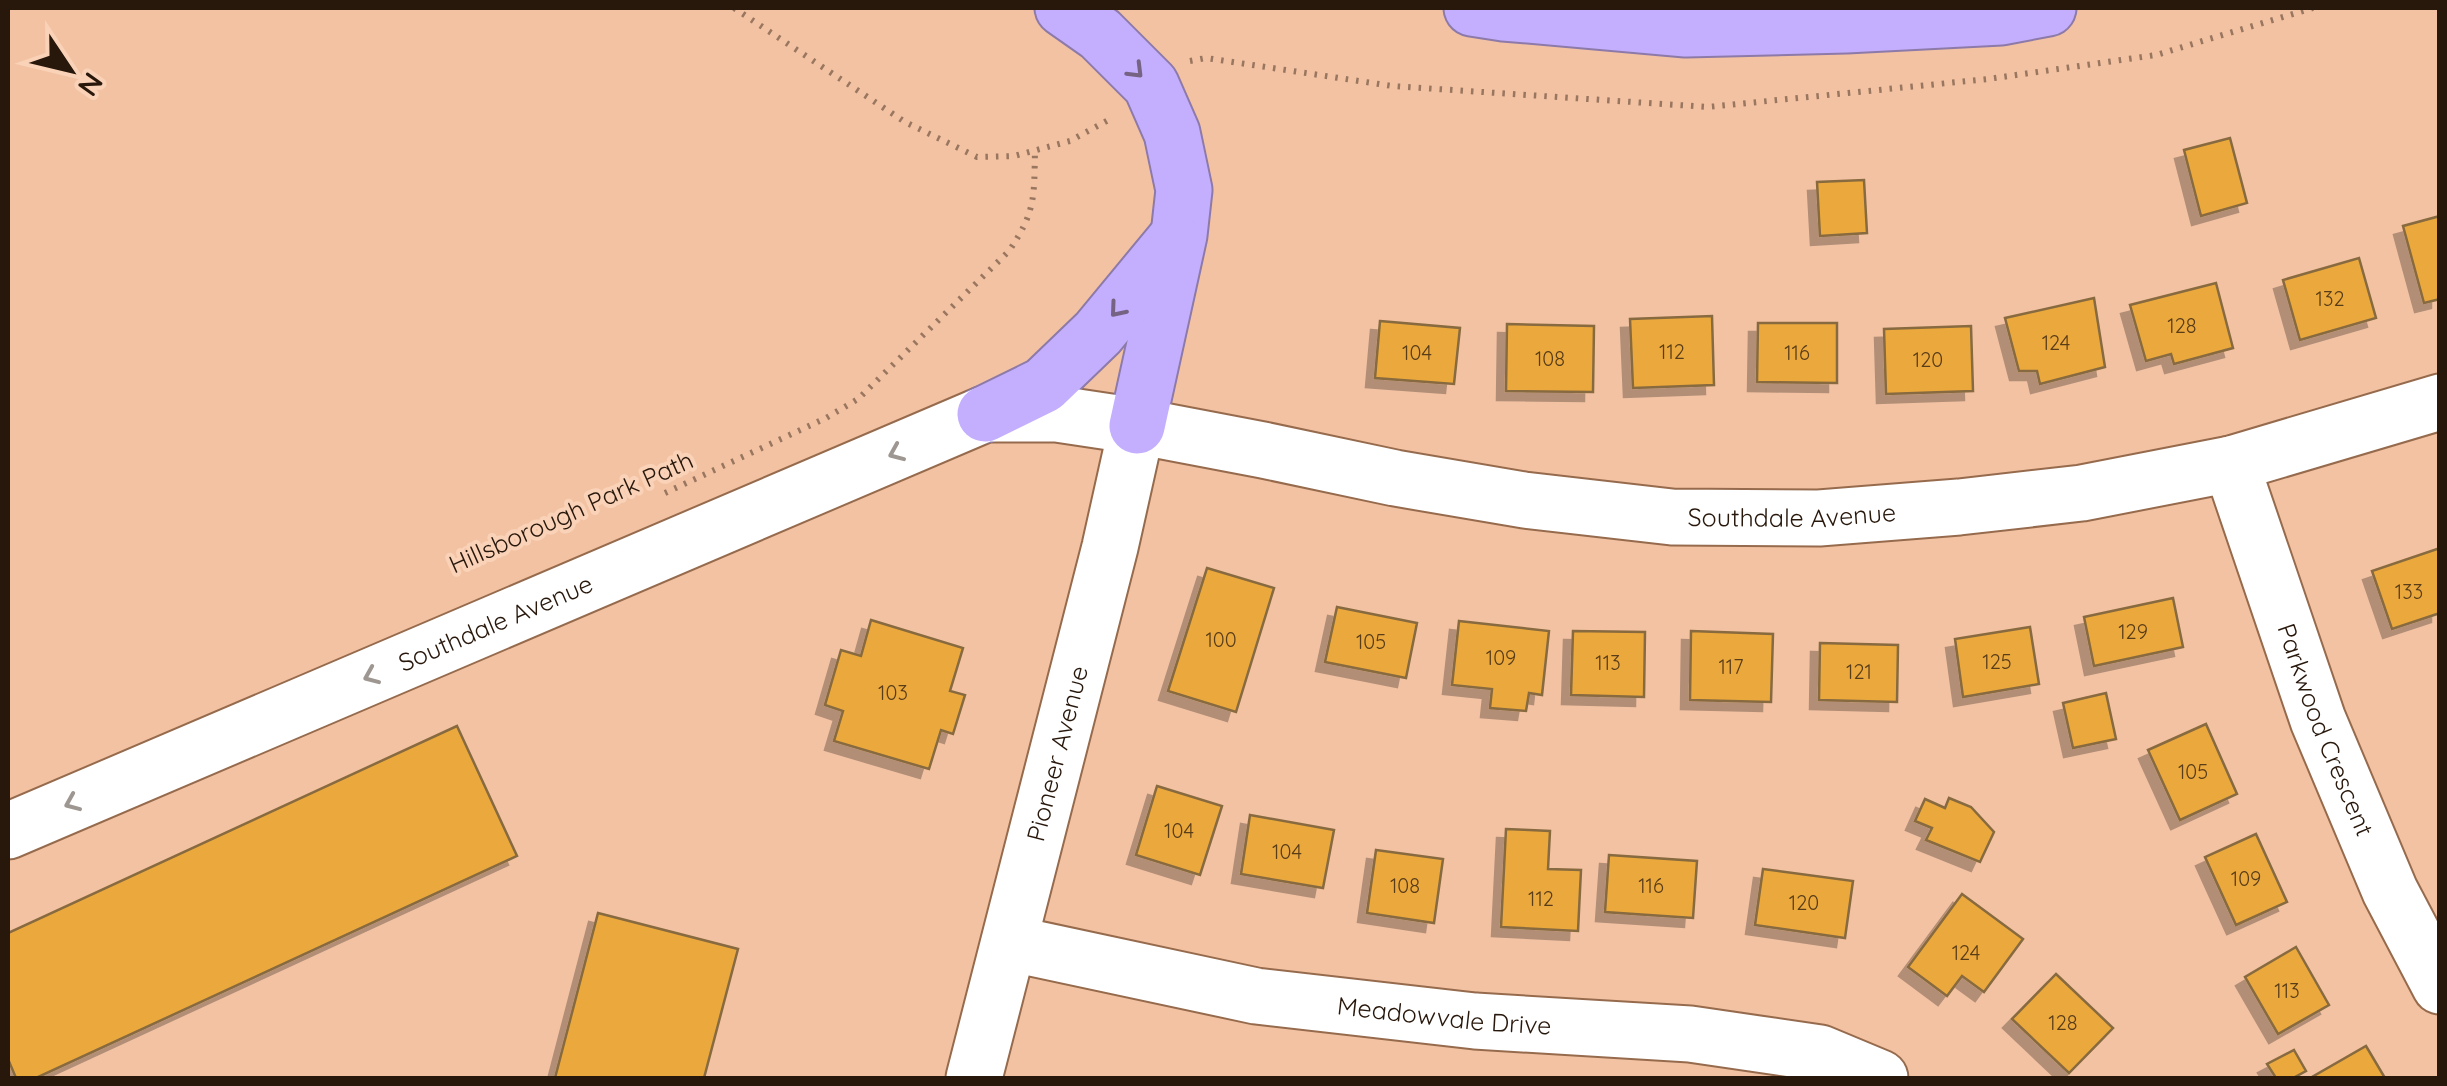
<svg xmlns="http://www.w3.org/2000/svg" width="2447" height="1086" font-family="Quicksand,sans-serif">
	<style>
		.building { fill: #eba93d; stroke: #886a3f; stroke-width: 2.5; filter: url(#shadow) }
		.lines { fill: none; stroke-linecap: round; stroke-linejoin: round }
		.minor-casing { stroke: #966b4d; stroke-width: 59 }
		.highway-casing { stroke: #8d7aa9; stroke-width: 59 }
		.path { stroke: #99765f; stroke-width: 6; stroke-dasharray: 2.5 8; stroke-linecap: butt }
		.minor { stroke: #fff; stroke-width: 55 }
		.highway { stroke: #c3affe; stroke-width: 55 }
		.oneway { stroke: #766384 }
		.oneway2 { stroke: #9e9791 }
		.labels { text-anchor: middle; stroke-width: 8; stroke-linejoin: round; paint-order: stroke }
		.number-label { font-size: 20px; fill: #593c18 }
		.street-label { font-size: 25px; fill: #28170b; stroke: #f9d2b8 }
	</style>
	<defs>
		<filter id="shadow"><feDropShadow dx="-9" dy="9" stdDeviation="0" flood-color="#0004"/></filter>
	</defs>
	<rect width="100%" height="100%" fill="#f3c2a2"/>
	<!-- building -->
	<g class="building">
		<polygon points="2230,138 2247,203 2201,216 2184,150"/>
		<polygon points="1864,180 1867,233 1820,236 1817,182"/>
		<polygon points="2440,216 2440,299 2424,303 2403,226"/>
		<polygon points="2359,258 2376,318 2300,340 2283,280"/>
		<polygon points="2216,283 2233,348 2174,364 2171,354 2146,361 2130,305"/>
		<polygon points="2094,298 2105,367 2040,384 2037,371 2019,371 2005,318"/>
		<polygon points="1712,316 1714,385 1633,388 1630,319"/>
		<polygon points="1380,321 1460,328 1454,384 1375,378"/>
		<polygon points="1758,323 1837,323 1837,383 1757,382"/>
		<polygon points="1507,324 1594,326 1593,392 1506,391"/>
		<polygon points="1971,326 1973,391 1886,394 1884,329"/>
		<polygon points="2440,548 2440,613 2392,629 2372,571"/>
		<polygon points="1207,568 1274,588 1236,712 1168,691"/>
		<polygon points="2173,598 2183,647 2094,666 2084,617"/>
		<polygon points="1337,607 1417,623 1406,678 1325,662"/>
		<polygon points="871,620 963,648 950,691 965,695 953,734 941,730 929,769 834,741 843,711 825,705 841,650 861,656"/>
		<polygon points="1459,621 1549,631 1542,695 1529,693 1526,711 1490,708 1492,689 1452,685"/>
		<polygon points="2030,627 2039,684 1963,697 1955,639"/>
		<polygon points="1573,631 1645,632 1644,697 1571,695"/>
		<polygon points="1691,631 1773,634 1771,702 1690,700"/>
		<polygon points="1820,643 1898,645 1897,702 1819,700"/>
		<polygon points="2106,693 2116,739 2073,748 2063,703"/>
		<polygon points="2206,724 2237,794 2180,820 2148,750"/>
		<polygon points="457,726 517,856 36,1078 16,1078 8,1059 8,933"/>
		<polygon points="1157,786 1222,806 1200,875 1136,855"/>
		<polygon points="1949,798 1971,807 1994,832 1980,862 1926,840 1932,828 1915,821 1925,799 1945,808"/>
		<polygon points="1250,815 1334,830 1323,888 1241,874"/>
		<polygon points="1506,829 1550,831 1548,869 1581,870 1578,931 1501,927"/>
		<polygon points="2256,834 2287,902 2236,925 2205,857"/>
		<polygon points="1376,850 1443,859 1434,923 1367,913"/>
		<polygon points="1609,855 1697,861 1693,918 1605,912"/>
		<polygon points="1763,869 1853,881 1845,938 1755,925"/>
		<polygon points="1962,894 2023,939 1984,992 1962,976 1947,996 1908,967"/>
		<polygon points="598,913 738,949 704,1078 555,1078"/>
		<polygon points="2296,947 2329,1005 2278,1034 2245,977"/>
		<polygon points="2056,974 2113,1028 2069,1073 2012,1019"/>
		<polygon points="2366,1046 2385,1078 2312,1078 2312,1077"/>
		<polygon points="2294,1050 2306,1071 2293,1078 2276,1078 2267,1064"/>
	</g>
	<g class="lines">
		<defs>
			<g id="minor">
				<path id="s1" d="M2231,464L2318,720L2390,891L2440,986"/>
				<path id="s2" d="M8,831L985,414H1057L1137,426L1263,450L1395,478L1524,500L1672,517L1819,518L1959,507L2082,493L2231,464L2440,402"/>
				<path id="s3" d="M1009,943L1256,996L1475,1021L1690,1034L1820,1053L1880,1078"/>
				<path id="s4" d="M974,1078L1110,547L1137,426"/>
			</g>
			<g id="highway">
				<polyline points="1063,8 1100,34 1151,85 1172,133 1184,190 1179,235 1137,426"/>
				<polyline points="1472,8 1504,13 1686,29 1846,25 2001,17 2048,8"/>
				<polyline points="985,414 1044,385 1098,333 1174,241"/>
			</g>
		</defs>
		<!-- minor casing -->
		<use href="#minor" class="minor-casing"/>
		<!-- highway casing -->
		<use href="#highway" class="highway-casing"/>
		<!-- path -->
		<g class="path">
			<polyline points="734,8 905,122 977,157 1014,156 1070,141 1112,118"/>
			<polyline points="1190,61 1206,58 1392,86 1708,107 1988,79 2156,55 2313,8"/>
			<path d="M665,493L826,418L858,399L1009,251C1036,211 1034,197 1035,150"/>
		</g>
		<!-- minor -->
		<use href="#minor" class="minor"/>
		<!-- highway -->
		<use href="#highway" class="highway"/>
	</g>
	<!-- one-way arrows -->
	<defs><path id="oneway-chevron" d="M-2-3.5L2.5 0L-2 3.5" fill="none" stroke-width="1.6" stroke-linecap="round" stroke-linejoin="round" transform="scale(2.5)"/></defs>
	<g class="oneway">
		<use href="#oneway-chevron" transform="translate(1136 71) rotate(45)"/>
		<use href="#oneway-chevron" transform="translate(1117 310) rotate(130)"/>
	</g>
	<g class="oneway2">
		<use href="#oneway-chevron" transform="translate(896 453) rotate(157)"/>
		<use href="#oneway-chevron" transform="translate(371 676) rotate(157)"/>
		<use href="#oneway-chevron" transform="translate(72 803) rotate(157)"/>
	</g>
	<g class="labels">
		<!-- number labels -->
		<g class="number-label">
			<text x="2330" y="306">132</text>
			<text x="2182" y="333">128</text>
			<text x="2056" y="350">124</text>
			<text x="1672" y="359">112</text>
			<text x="1417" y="360">104</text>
			<text x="1797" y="360">116</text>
			<text x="1550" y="366">108</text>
			<text x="1928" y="367">120</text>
			<text x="2409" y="599">133</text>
			<text x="2133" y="639">129</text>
			<text x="1221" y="647">100</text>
			<text x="1371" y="649">105</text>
			<text x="1501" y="665">109</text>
			<text x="1997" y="669">125</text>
			<text x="1608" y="670">113</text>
			<text x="1731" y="674">117</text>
			<text x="1859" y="679">121</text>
			<text x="893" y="700">103</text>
			<text x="2193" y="779">105</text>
			<text x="1179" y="838">104</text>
			<text x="1287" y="859">104</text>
			<text x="2246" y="886">109</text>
			<text x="1405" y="893">108</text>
			<text x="1651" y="893">116</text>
			<text x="1541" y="906">112</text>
			<text x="1804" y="910">120</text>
			<text x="1966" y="960">124</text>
			<text x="2287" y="998">113</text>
			<text x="2063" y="1030">128</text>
		</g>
		<!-- street labels -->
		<g class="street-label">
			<text transform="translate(571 512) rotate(-24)" y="9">Hillsborough Park Path</text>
			<text dy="9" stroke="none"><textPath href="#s2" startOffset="1878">Southdale Avenue</textPath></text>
			<text dy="9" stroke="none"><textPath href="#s2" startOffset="530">Southdale Avenue</textPath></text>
			<text dy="9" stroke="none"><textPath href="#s1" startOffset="282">Parkwood Crescent</textPath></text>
			<text dy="9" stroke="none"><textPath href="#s4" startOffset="335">Pioneer Avenue</textPath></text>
			<text dy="9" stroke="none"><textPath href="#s3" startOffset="442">Meadowvale Drive</textPath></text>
		</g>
	</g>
	<!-- border -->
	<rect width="2447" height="1086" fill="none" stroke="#28170b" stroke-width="20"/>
	<!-- north arrow -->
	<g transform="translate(70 70) rotate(125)" stroke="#f9d2b8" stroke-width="8" paint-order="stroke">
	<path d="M0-8L18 38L0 25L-18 38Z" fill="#28170b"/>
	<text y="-15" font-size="28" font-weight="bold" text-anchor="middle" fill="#28170b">N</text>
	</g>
</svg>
